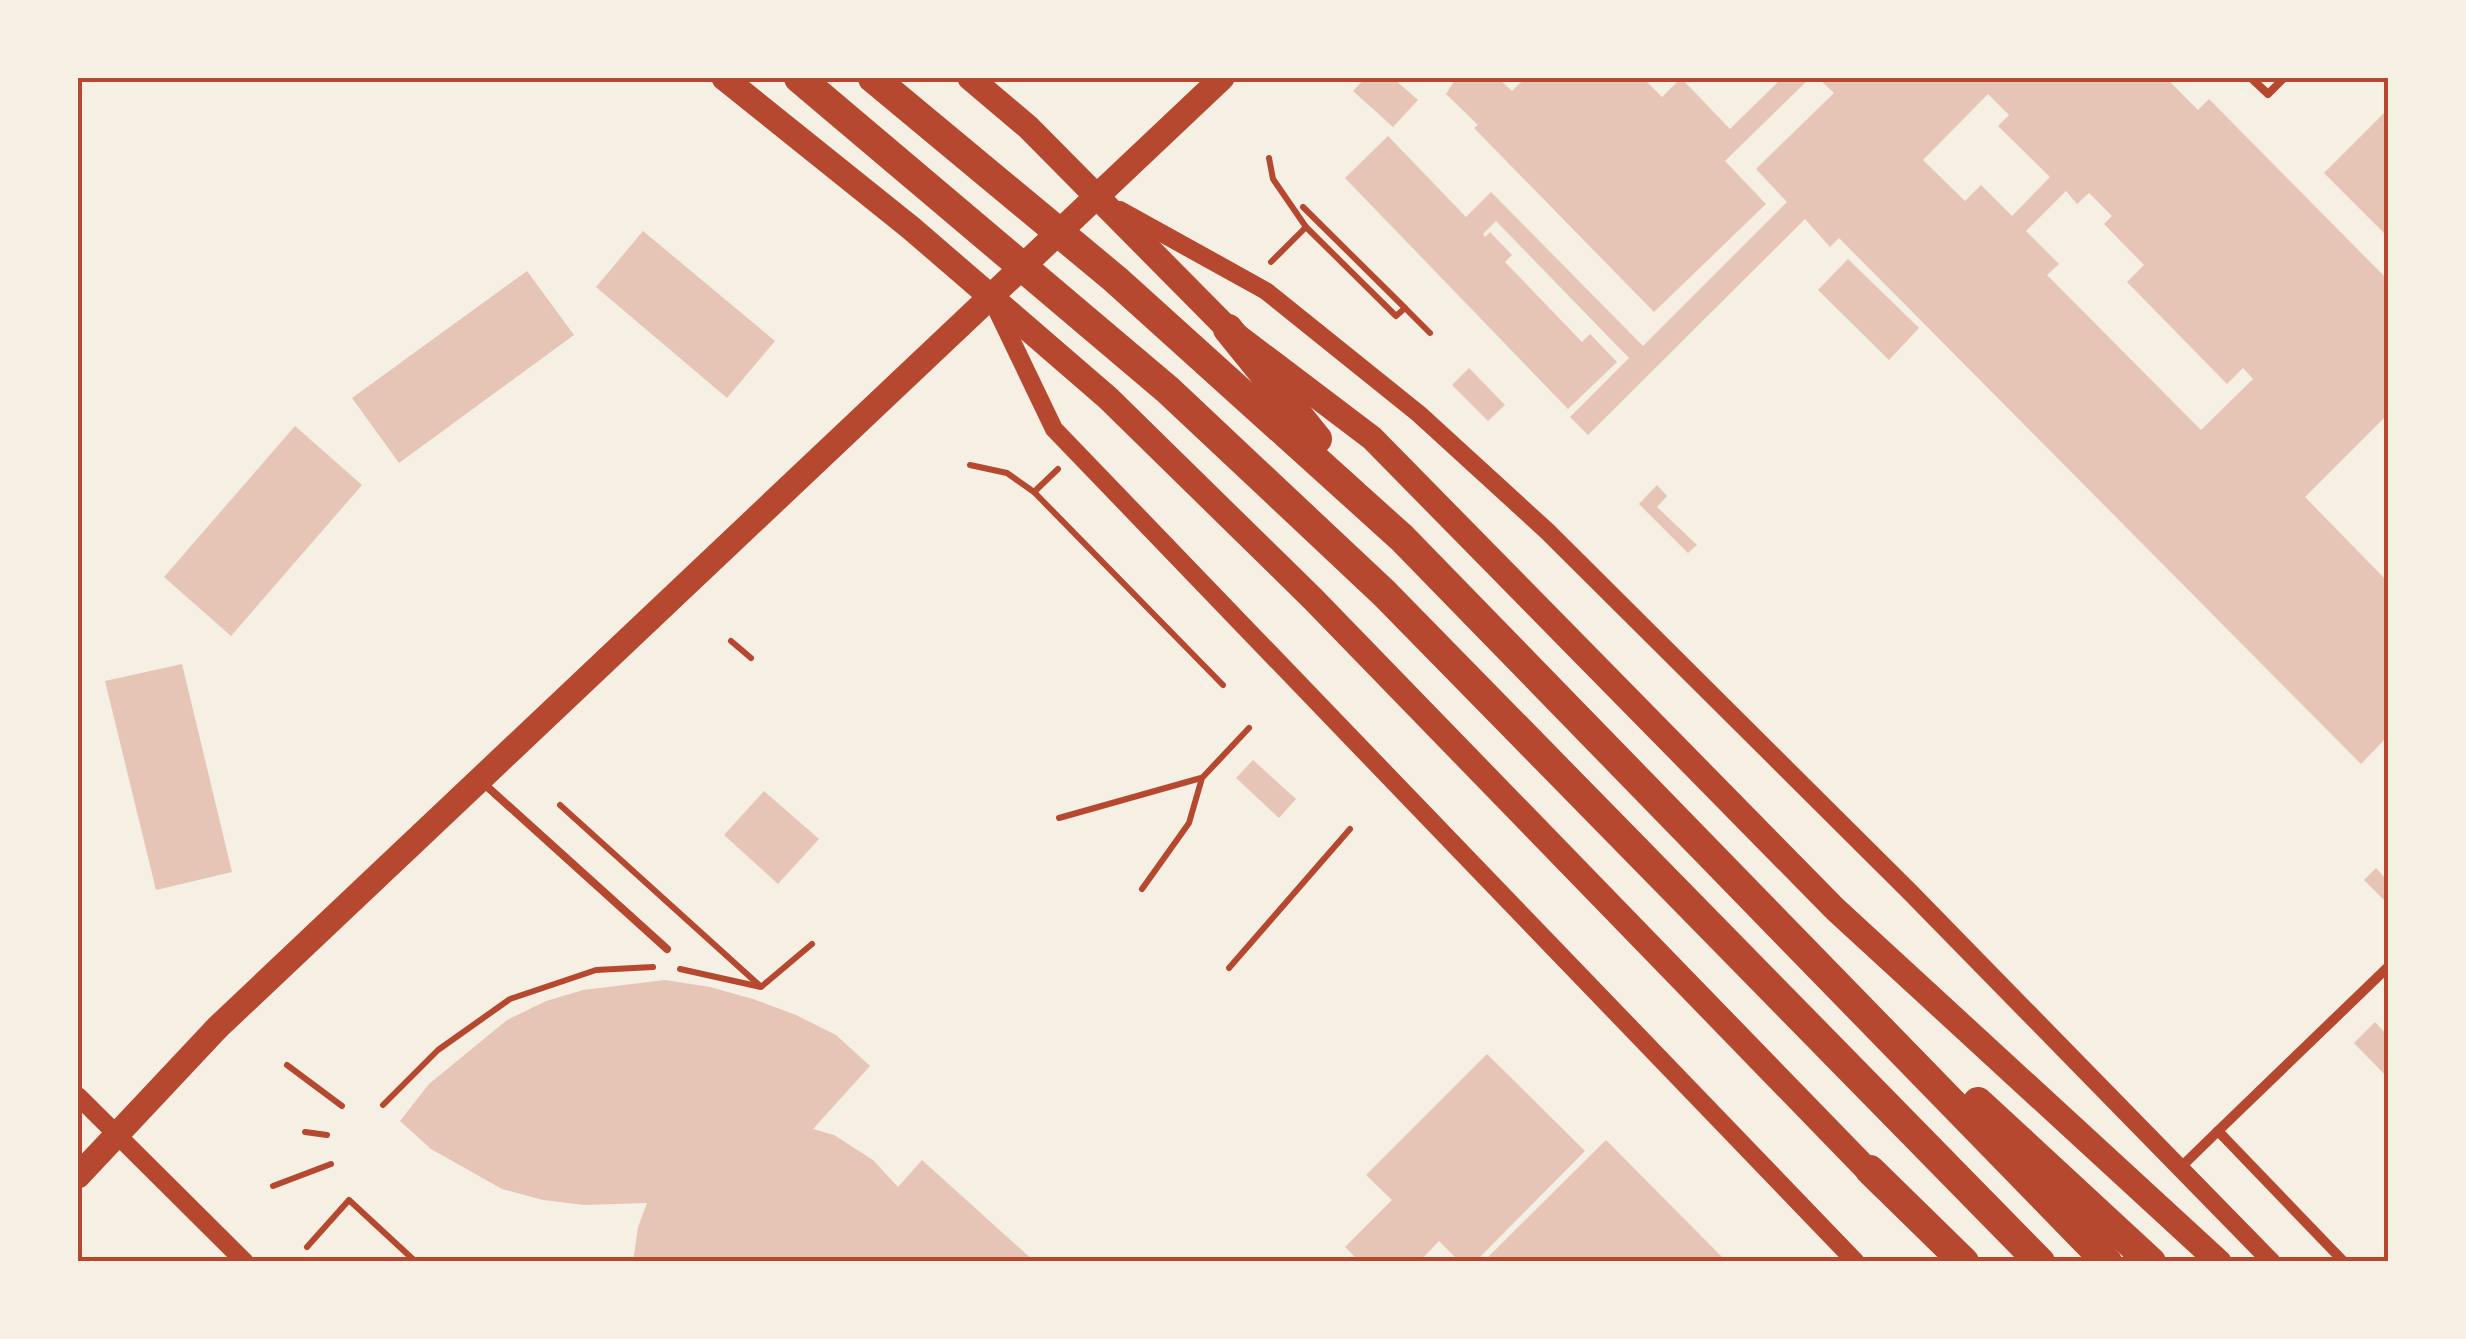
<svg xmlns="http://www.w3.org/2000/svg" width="2466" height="1339" font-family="'PT Sans Narrow',sans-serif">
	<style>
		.building { fill: #e6c5b7; fill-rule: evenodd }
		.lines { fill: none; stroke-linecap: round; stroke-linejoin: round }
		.path { stroke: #b5482f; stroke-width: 6 }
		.service { stroke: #b5482f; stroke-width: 8 }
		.minor { stroke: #b5482f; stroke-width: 10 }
		.tertiary { stroke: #b5482f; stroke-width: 18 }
		.primary { stroke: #b5482f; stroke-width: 25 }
		.motorway { stroke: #b5482f; stroke-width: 30 }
		.neatline { fill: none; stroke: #b5482f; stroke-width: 4 }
	</style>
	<rect width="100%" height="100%" fill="#f6efe4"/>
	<!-- building -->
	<g class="building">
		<polygon points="1365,78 1393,78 1418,100 1393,127 1353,91"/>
		<polygon points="1456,78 1498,78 1512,91 1525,78 1643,78 1662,97 1681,78 1730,129 1782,78 1810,78 1725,161 1766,204 1654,312 1474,128 1478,125 1446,94"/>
		<path d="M1818,78H1842L1845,81L1849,78H2166L2198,110L2209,99L2385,277L2388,273V414L2305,497L2388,582V736L2361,764L1839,238L1830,247L1805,219L1588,435L1570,417L1629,358L1496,221L1483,234L1485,237L1490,232L1512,255L1505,262L1582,342L1590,334L1617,362L1568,409L1345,178L1388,136L1466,217L1491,192L1643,346L1787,202L1756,169L1834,93ZM1988,94L2009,115L1998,126L2050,177L2012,216L1981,185L1965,201L1923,160ZM2066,191L2077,204L2089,193L2112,216L2104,224L2144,265L2127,282L2227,384L2243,368L2253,379L2201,430L2047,275L2059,264L2026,231Z"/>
		<polygon points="2388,109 2388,237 2324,173"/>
		<polygon points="643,231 775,341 727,398 596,287"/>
		<polygon points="1848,259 1919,328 1889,360 1818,290"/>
		<polygon points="527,271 574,335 399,463 352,398"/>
		<polygon points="1469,368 1505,405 1488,421 1452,385"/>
		<polygon points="295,426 362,485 231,636 164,577"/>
		<polygon points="1657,485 1667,496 1657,507 1697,545 1688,553 1639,504"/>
		<polygon points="182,664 232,872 156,890 105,681"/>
		<polygon points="1253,760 1296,799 1279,818 1236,778"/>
		<polygon points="764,791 819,839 778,884 724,835"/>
		<polygon points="2376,868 2385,878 2388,874 2388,896 2384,900 2364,880"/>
		<polygon points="665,980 710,987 753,999 796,1015 836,1035 870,1066 813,1129 834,1135 873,1160 898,1187 922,1160 1035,1262 633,1262 638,1227 647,1203 584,1205 543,1200 502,1189 431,1149 400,1121 429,1084 507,1020 546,1001 583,990"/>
		<polygon points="2375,1022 2388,1036 2388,1078 2354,1043"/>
		<polygon points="1487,1054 1585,1151 1475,1262 1460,1262 1439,1241 1419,1262 1360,1262 1345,1247 1392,1200 1366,1175"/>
		<polygon points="1606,1140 1727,1262 1483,1262"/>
	</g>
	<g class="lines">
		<!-- path -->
		<g class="path">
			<polyline points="1269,158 1273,179 1306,227"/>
			<polyline points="1271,262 1306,227 1396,316 1405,308 1303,207"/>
			<polyline points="1405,308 1430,333"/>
			<polyline points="970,465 1007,473 1034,492"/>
			<polyline points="1058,469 1034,492 1223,685"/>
			<polyline points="731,641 751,658"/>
			<polyline points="560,805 759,985"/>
			<polyline points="1059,818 1201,778"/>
			<polyline points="1142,889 1189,823 1202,778 1249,728"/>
			<polyline points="1229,968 1350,829"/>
			<polyline points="680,969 761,987 812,944"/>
			<polyline points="287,1065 342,1106"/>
			<polyline points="383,1105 438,1050 510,999 596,970 653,967"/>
			<polyline points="305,1132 327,1135"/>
			<polyline points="273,1186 331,1164"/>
			<polyline points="307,1247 349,1200 416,1262"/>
		</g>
		<!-- service -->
		<g class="service">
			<polyline points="2251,78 2268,94 2284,78"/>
			<polyline points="482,782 667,949"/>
		</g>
		<!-- minor -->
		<g class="minor">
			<polyline points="2218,1131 2388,967"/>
			<polyline points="2180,1168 2218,1131 2344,1262"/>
		</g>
		<!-- tertiary -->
		<g class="tertiary">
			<polyline points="1120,210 1266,291 1419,414 1547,531 1909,891 2272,1262"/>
			<polyline points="994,304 1054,429 1856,1262"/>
			<polyline points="78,1096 245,1262"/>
		</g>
		<!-- primary -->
		<g class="primary">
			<polyline points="724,78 911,228 1108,398 1313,599 1882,1185"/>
			<polyline points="970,78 1028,127 1228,329 1372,438 1835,909 2219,1262"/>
			<polyline points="78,1176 218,1027 1222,78"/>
		</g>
		<!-- motorway -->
		<g class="motorway">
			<polyline points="799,78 1168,390 1384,593 2040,1262"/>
			<polyline points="873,78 1115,279 1402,538 2107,1262"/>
			<polyline points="1228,329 1317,439"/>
			<polyline points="1978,1102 2151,1262"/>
			<polyline points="1870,1170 1964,1262"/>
		</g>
	</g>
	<!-- border -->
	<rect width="2466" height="1339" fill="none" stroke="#f6efe4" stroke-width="160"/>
	<rect x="80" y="80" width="2306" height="1179" class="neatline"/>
</svg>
